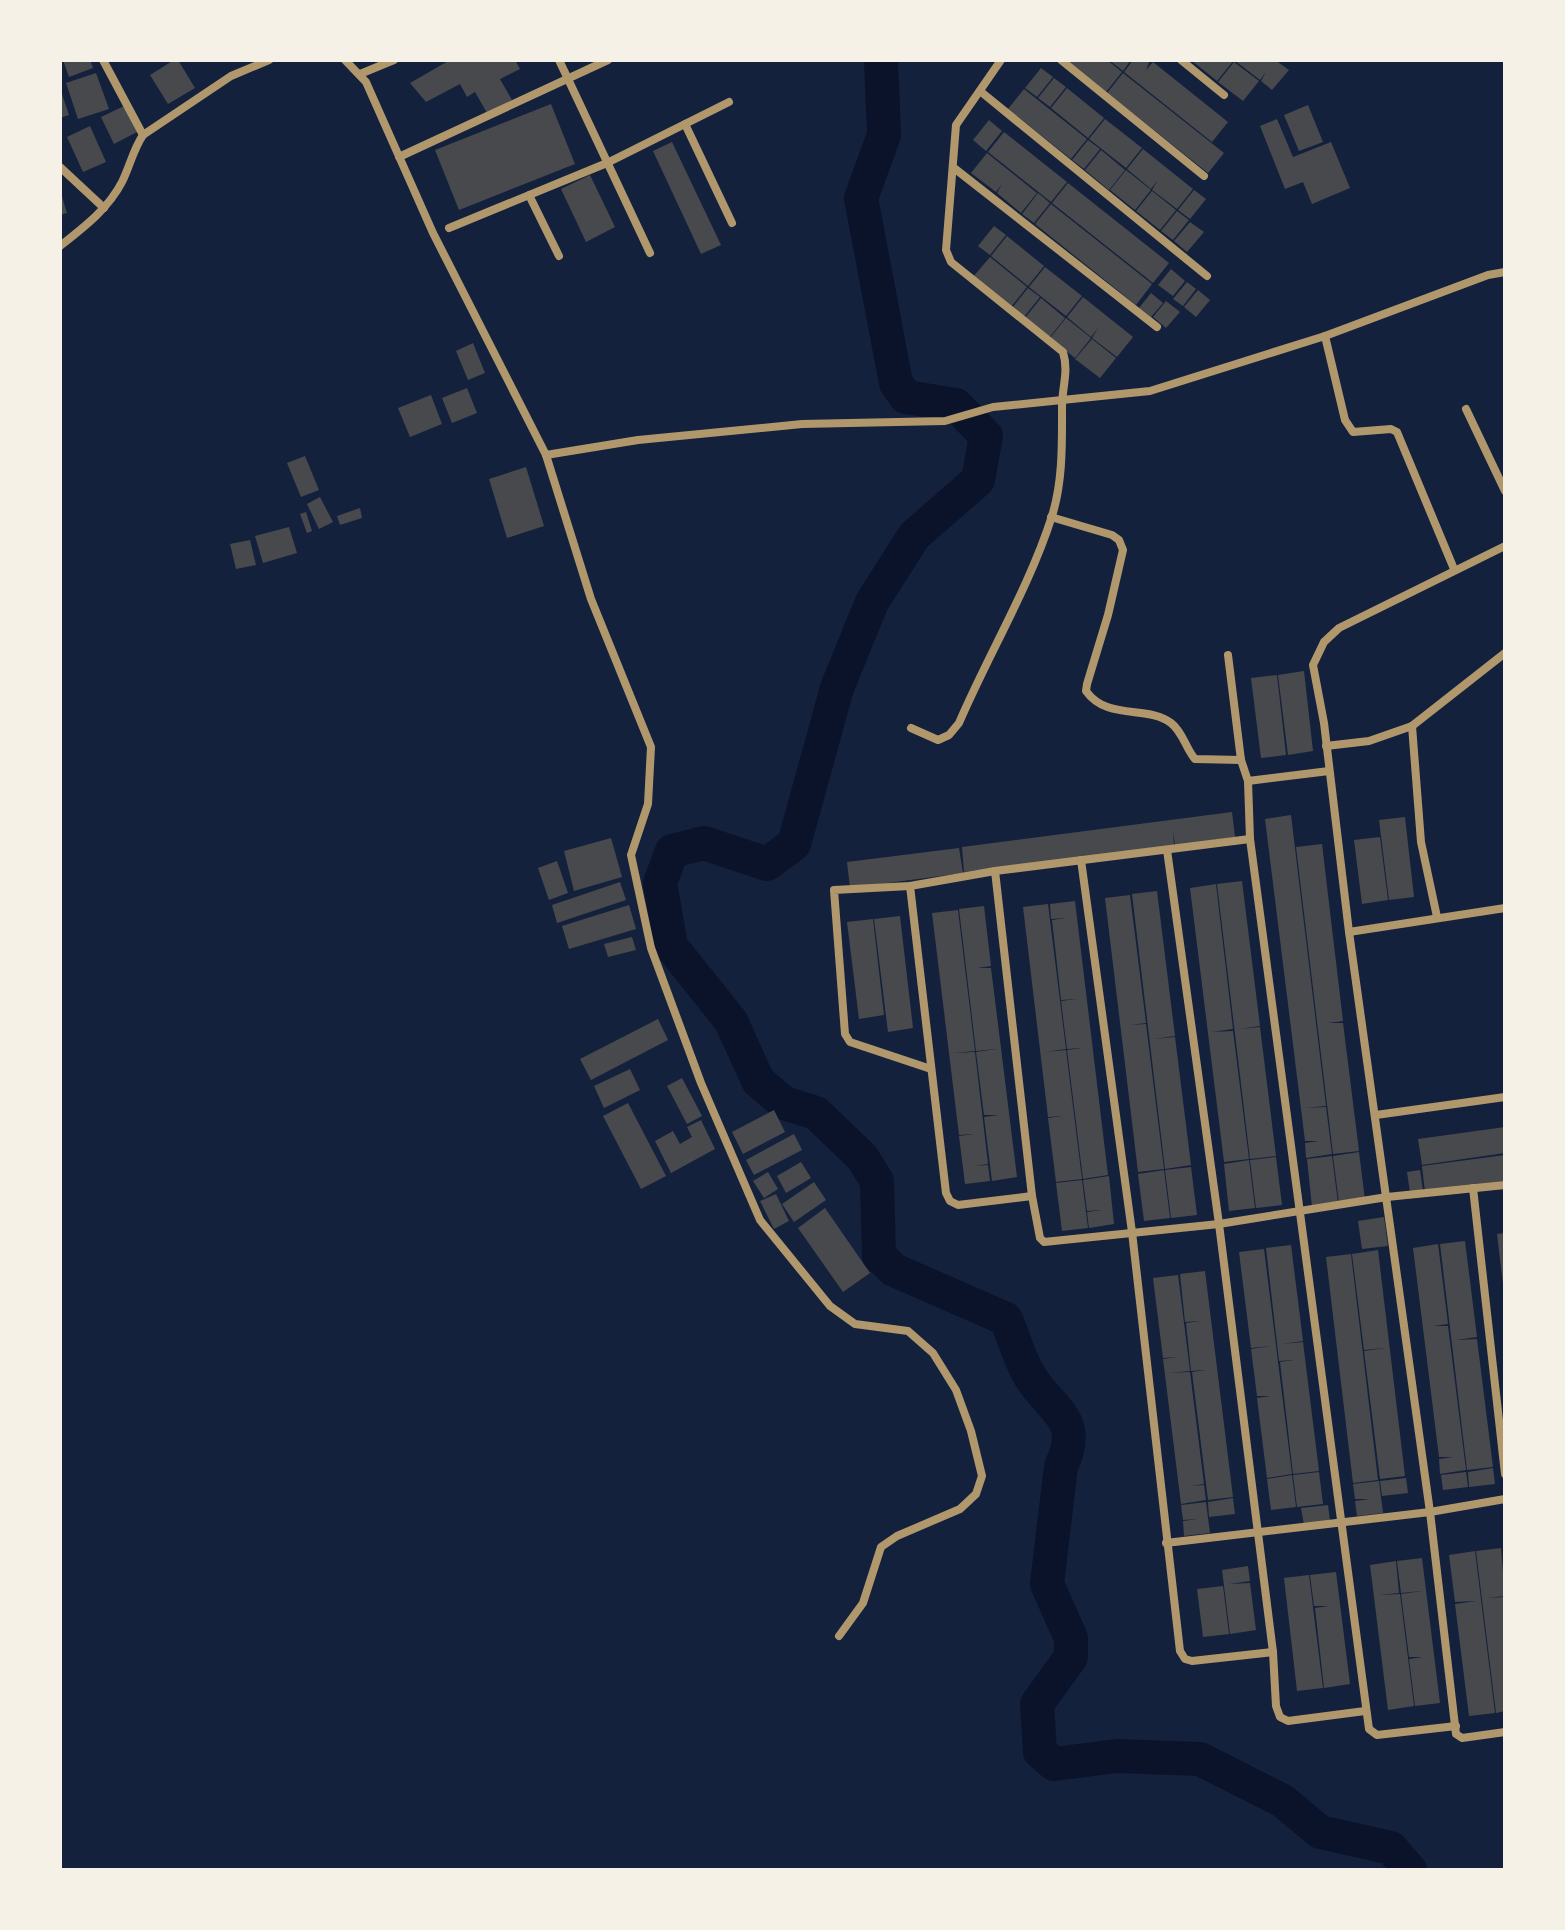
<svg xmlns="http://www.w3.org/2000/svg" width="1565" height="1930" font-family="'Roboto Condensed',sans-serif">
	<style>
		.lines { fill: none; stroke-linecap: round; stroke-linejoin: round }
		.river { stroke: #0b132b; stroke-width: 34 }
		.building { fill: #48494c }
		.minor { stroke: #b1986c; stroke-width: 8 }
	</style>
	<rect width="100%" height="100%" fill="#14213d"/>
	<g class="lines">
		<!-- river -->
		<path class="river" d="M881,60L884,135L861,198L896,383L906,397L956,405L986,436L978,480L914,536L872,602L837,688L794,844L767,864L704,843L672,851L660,883L671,946L731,1021L758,1081L784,1103L816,1113L862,1157L877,1181L879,1256L894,1270L1006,1319C1014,1338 1020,1361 1031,1378C1052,1411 1084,1420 1061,1466L1047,1584L1071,1638V1657L1037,1704L1040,1752L1054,1764L1117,1756L1200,1759L1283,1801L1320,1832L1391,1848L1410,1870"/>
	</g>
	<!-- building -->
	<g class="building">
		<polygon points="63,60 90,60 93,68 69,77"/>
		<polygon points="174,60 178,60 195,88 168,104 150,75"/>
		<polygon points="450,60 515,60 520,69 500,79 512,100 487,113 475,92 467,97 460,84 426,102 410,83"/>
		<polygon points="1066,60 1107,60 1122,72 1106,92"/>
		<polygon points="1109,60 1131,60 1123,71"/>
		<polygon points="1133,60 1150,60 1146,70 1153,62 1228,122 1212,142 1124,72"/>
		<polygon points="1191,60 1234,60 1217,81"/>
		<polygon points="1234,60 1275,60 1289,70 1272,90 1261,81 1266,72 1260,80"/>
		<polygon points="1234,62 1259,81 1243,101 1218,82"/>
		<polygon points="1041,68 1053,77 1037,97 1025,88"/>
		<polygon points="96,73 109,109 78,119 66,83"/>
		<polygon points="1123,73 1224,153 1208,173 1107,93"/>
		<polygon points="1054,78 1066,87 1050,107 1038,98"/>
		<polygon points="60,88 69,115 60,118"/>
		<polygon points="1067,88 1104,118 1088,138 1051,108"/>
		<polygon points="1024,89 1087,139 1071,159 1008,109"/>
		<polygon points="551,104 575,164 459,210 435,150"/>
		<polygon points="1308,105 1323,142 1299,151 1284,115"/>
		<polygon points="124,106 137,132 114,144 101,117"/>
		<polygon points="1105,119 1142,148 1126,168 1089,139"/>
		<polygon points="1277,119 1293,157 1331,142 1350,188 1312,204 1303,182 1285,189 1260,126"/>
		<polygon points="989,120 1002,131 986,151 973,140"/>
		<polygon points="90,126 106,162 83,172 67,137"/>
		<polygon points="1004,132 1067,182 1051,202 988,152"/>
		<polygon points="1088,140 1100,149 1084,169 1072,160"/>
		<polygon points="672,142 721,245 701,254 653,151"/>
		<polygon points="1143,149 1193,189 1177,209 1152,190 1158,180 1151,189 1127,169"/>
		<polygon points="1101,150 1125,170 1109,190 1085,170"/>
		<polygon points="987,153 1037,193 1021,213 997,193 1002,184 996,192 971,173"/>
		<polygon points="1126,170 1151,190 1135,210 1110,190"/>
		<polygon points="590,175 615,227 586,242 561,189"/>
		<polygon points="1068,183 1169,263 1153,283 1052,203"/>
		<polygon points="60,190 67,213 60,215"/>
		<polygon points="1194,190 1206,199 1190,219 1178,210"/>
		<polygon points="1152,191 1176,210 1160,230 1136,211"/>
		<polygon points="1038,193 1050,203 1034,223 1022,214"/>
		<polygon points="1051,204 1152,284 1136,305 1035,224"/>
		<polygon points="1177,211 1189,220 1173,240 1161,231"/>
		<polygon points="1190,222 1204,232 1187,252 1174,241"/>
		<polygon points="994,226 1006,235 990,255 978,246"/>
		<polygon points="1007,236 1044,266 1028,286 991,256"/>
		<polygon points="990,257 1027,287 1011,307 973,277"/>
		<polygon points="1045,267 1082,296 1066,316 1029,287"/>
		<polygon points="1171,269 1185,281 1173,296 1158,285"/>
		<polygon points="1187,282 1196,289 1183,306 1173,299"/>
		<polygon points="1028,288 1040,297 1024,317 1012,308"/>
		<polygon points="1198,290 1210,300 1196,317 1184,307"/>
		<polygon points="1151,293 1163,303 1151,317 1139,308"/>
		<polygon points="1083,297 1133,337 1117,357 1092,338 1098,328 1091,337 1067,317"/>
		<polygon points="1041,298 1065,318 1049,338 1025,318"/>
		<polygon points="1166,301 1180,312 1166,328 1153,317"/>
		<polygon points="1066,318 1091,338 1075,358 1050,338"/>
		<polygon points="1092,339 1116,358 1100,378 1075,359"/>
		<polygon points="473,343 485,373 468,380 456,351"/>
		<polygon points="467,388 477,413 452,423 442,398"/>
		<polygon points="431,395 442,424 410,437 398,408"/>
		<polygon points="305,456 319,490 301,497 287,463"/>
		<polygon points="526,467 544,526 507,538 489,479"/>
		<polygon points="320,497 333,522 319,529 307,504"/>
		<polygon points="360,508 362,518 340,525 337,516"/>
		<polygon points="306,512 312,531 307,533 300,514"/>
		<polygon points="289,527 297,553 263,563 255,536"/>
		<polygon points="250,540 256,565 236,569 230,544"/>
		<polygon points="1304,671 1313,751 1288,755 1278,675"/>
		<polygon points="1277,675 1286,755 1261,758 1251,678"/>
		<polygon points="1232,812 1235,837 1175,845 1173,830 1174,845 964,872 962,847"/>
		<polygon points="1291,815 1326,1106 1305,1108 1326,1107 1332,1154 1306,1158 1305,1143 1319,1141 1305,1141 1265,819"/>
		<polygon points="1405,817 1414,897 1389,900 1379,820"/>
		<polygon points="1380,837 1388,900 1362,904 1354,840"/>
		<polygon points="611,838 622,877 574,891 564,851"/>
		<polygon points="1322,844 1343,1021 1328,1023 1343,1023 1359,1151 1333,1154 1296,847"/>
		<polygon points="959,848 963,873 850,888 847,862"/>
		<polygon points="557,861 568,893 549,900 538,868"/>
		<polygon points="1242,881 1260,1026 1239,1029 1260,1027 1276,1156 1250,1159 1217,884"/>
		<polygon points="620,882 626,900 557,923 552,905"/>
		<polygon points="1216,884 1233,1029 1212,1032 1233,1031 1249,1159 1224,1162 1190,888"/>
		<polygon points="1157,891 1175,1036 1154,1039 1175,1037 1191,1165 1165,1169 1132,894"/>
		<polygon points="1130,895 1146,1023 1131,1025 1146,1024 1164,1169 1138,1172 1105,898"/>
		<polygon points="1075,901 1108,1175 1083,1179 1067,1050 1082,1048 1067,1049 1061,1001 1076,999 1061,1000 1052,920 1066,918 1051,919 1050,904"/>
		<polygon points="1048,904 1066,1049 1045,1052 1066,1050 1082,1179 1056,1182 1048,1118 1063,1116 1048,1117 1023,907"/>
		<polygon points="629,905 636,929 569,949 562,926"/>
		<polygon points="984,906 991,966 977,968 991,968 1017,1177 992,1181 984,1117 998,1115 984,1115 976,1052 997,1049 976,1051 959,909"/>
		<polygon points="958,910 975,1051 954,1053 975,1052 988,1164 974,1166 988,1165 990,1181 965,1184 959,1136 974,1134 959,1135 932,913"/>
		<polygon points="900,916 913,1028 888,1032 874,919"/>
		<polygon points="873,919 884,1015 859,1019 847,922"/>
		<polygon points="632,937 636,950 608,957 604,944"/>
		<polygon points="658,1019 668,1040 591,1080 580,1059"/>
		<polygon points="630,1069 640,1090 604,1108 594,1086"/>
		<polygon points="682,1078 702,1116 687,1124 667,1086"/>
		<polygon points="628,1103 666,1176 641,1189 603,1116"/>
		<polygon points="774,1110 785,1132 743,1154 732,1132"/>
		<polygon points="701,1120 715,1149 671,1173 655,1141 673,1131 680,1144 692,1137 687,1127"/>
		<polygon points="1505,1127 1505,1153 1422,1165 1418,1139"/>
		<polygon points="794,1134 802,1150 754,1175 746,1160"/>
		<polygon points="1359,1152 1365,1200 1339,1203 1333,1156"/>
		<polygon points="1505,1155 1505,1181 1425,1192 1422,1166"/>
		<polygon points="1332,1156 1338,1203 1312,1207 1307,1159"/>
		<polygon points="1276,1157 1282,1205 1256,1208 1250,1160"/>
		<polygon points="1249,1160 1255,1208 1229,1211 1224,1164"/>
		<polygon points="801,1162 811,1178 786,1193 777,1176"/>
		<polygon points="1191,1167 1197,1215 1171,1218 1165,1170"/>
		<polygon points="1164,1170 1170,1218 1144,1221 1138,1174"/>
		<polygon points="1420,1170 1423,1191 1410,1192 1407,1172"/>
		<polygon points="768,1172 778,1189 764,1198 753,1181"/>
		<polygon points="1109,1176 1114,1224 1089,1228 1087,1212 1102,1210 1087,1211 1083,1180"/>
		<polygon points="1082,1180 1088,1228 1062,1231 1056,1183"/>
		<polygon points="814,1182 826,1200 794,1222 782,1204"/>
		<polygon points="776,1194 789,1221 774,1229 760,1201"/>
		<polygon points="825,1208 870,1273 843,1292 798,1228"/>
		<polygon points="1384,1217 1388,1246 1362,1249 1358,1221"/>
		<polygon points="1505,1233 1505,1284 1503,1284 1497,1234"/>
		<polygon points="1465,1241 1477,1337 1456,1340 1477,1339 1493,1467 1467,1470 1440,1244"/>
		<polygon points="1438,1244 1448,1324 1434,1326 1448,1326 1466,1470 1440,1474 1439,1459 1453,1457 1439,1457 1413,1248"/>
		<polygon points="1291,1245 1303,1341 1282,1344 1303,1342 1319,1471 1293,1474 1280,1362 1294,1360 1279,1361 1266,1248"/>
		<polygon points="1264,1249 1292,1474 1267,1478 1257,1398 1271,1396 1257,1396 1251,1349 1272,1346 1251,1348 1239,1252"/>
		<polygon points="1378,1250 1405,1476 1380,1479 1364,1351 1385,1348 1364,1350 1352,1254"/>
		<polygon points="1351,1254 1378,1480 1353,1483 1326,1257"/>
		<polygon points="1205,1271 1233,1497 1208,1500 1192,1372 1206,1370 1191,1371 1186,1323 1200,1321 1185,1322 1180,1274"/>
		<polygon points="1178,1275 1190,1371 1169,1373 1190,1372 1204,1484 1190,1486 1204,1485 1206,1500 1181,1504 1163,1359 1177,1357 1163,1358 1153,1278"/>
		<polygon points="1493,1468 1495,1484 1469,1487 1468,1472"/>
		<polygon points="1319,1472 1323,1504 1297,1507 1293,1475"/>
		<polygon points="1466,1472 1468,1487 1443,1490 1441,1475"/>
		<polygon points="1292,1475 1296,1507 1271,1510 1267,1479"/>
		<polygon points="1406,1478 1408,1493 1382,1496 1380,1481"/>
		<polygon points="1379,1481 1383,1513 1357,1516 1355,1501 1370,1499 1355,1499 1353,1484"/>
		<polygon points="1233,1498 1235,1514 1209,1517 1208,1502"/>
		<polygon points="1206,1502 1210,1533 1184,1536 1183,1521 1197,1519 1183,1520 1181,1505"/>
		<polygon points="1328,1505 1330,1521 1304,1525 1301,1508"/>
		<polygon points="1501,1548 1505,1596 1487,1598 1505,1597 1505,1711 1496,1713 1476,1551"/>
		<polygon points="1475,1551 1495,1713 1469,1716 1455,1604 1476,1601 1455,1602 1449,1555"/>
		<polygon points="1422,1558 1440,1703 1415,1706 1409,1659 1423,1657 1409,1657 1401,1594 1422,1591 1401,1593 1397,1561"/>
		<polygon points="1396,1561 1399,1593 1379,1595 1400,1594 1414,1706 1388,1710 1370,1565"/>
		<polygon points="1248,1566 1250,1581 1229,1584 1250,1583 1256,1630 1230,1634 1222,1570"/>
		<polygon points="1336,1572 1350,1684 1324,1688 1315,1608 1329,1606 1314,1606 1310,1575"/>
		<polygon points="1309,1575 1323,1688 1297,1691 1284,1578"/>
		<polygon points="1223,1586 1229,1634 1203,1637 1197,1589"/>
	</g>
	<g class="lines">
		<!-- minor -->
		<g class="minor">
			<polyline points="103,60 143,135"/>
			<polyline points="345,60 366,82 433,233 546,455 591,599 651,747 648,804 631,855 651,948 701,1083 760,1220 830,1306 855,1324 908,1331 933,1353 956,1390 971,1431 982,1476 976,1494 960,1509 897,1536 881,1547 863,1603 839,1636"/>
			<polyline points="559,60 650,253"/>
			<polyline points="1061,60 1204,176"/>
			<polyline points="1181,60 1224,95"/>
			<polyline points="360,74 394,60"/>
			<polyline points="980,91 1207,276"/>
			<polyline points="685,124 732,223"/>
			<polyline points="399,157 608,60"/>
			<polyline points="60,167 104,208"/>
			<polyline points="954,168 1157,327"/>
			<polyline points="529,195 559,256"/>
			<polyline points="449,228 607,163 729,102"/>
			<path d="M60,246C84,227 108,209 122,182C130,166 133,150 143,135L231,76L269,60"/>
			<polyline points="1325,336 1345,420 1353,432 1391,429 1397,432 1454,569"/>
			<polyline points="1466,409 1505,491"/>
			<polyline points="546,455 638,440 802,424 945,421 993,407 1150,391 1325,336 1488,275 1505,272"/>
			<path d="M1051,517L1112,535L1119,540L1123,550L1108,615L1087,684L1086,691C1107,721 1148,705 1171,723C1183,732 1186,749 1195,759L1241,760"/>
			<polyline points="1505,546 1339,628 1324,642 1313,665 1324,723 1349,932 1430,1512 1456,1734 1462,1738 1505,1732"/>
			<polyline points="1228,655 1241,760 1248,781 1250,839 1369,1729 1377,1735 1456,1726"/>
			<polyline points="1412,726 1421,842 1437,917"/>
			<path d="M911,728L938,740L949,735L959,723C989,653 1029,588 1052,516C1063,481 1062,443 1062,407C1062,387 1069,372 1063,352L951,262L946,250L956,125L1001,60"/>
			<polyline points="1326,746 1369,741 1412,726 1505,653"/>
			<polyline points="1248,781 1329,771"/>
			<polyline points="1167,850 1219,1224 1273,1652 1276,1706 1280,1717 1288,1721 1365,1711"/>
			<polyline points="1081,860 1132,1232 1180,1651 1185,1659 1192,1661 1273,1652"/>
			<polyline points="995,871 1032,1196 1040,1238 1044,1242 1219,1224 1387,1197 1505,1185"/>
			<polyline points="910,886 946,1193 950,1201 958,1205 1032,1196"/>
			<polyline points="1349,932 1505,908"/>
			<polyline points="931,1069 850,1042 845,1034 834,890 910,886 995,871 1250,839"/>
			<polyline points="1376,1115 1505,1097"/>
			<polyline points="1473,1188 1505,1474"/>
			<polyline points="1166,1543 1430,1512 1505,1499"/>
		</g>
	</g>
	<!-- border -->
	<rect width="1565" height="1930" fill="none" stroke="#f6f1e7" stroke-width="124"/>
</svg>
